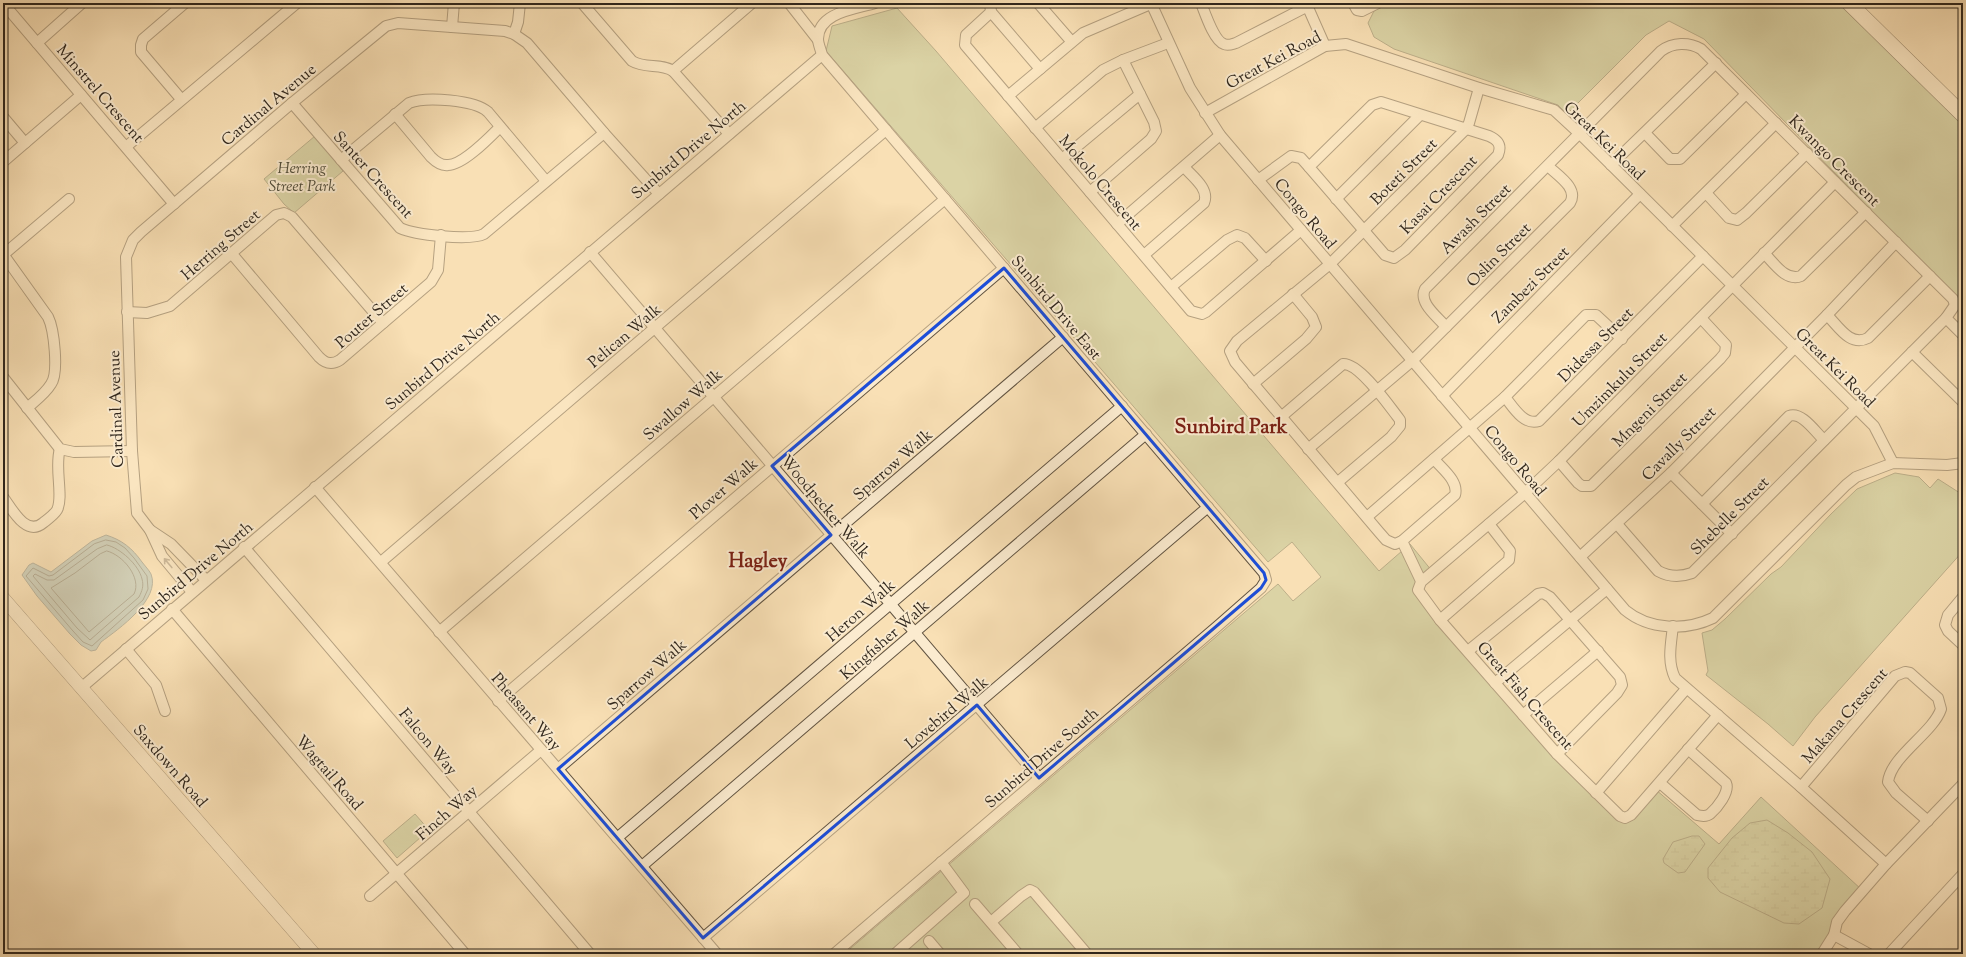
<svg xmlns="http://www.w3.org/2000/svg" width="1966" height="957" font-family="'Sorts Mill Goudy',serif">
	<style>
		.green { fill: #b7c392; stroke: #737457 }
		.wetland { fill: url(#wetland-marsh); stroke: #737457 }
		.water { fill: #a3bab9; stroke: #757f7a }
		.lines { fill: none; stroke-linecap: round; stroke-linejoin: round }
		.shore { stroke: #69706a; stroke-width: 1 }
		.minor-casing { stroke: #625442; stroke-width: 12 }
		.tertiary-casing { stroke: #625442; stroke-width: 14 }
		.secondary-casing { stroke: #2f261c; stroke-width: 16 }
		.minor { stroke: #fbebcf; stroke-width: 10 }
		.tertiary { stroke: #fbebcf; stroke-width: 13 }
		.secondary { stroke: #fbebcf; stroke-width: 15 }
		.oneway { stroke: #958876 }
		.marked { fill: none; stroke: #1d4ed8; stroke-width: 3; stroke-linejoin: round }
		.labels { text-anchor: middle; stroke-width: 4; stroke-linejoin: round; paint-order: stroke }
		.street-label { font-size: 16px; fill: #2f261c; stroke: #fbebcf }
		.park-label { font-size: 16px; font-style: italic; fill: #514d3a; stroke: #fbebcf }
		.district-label { font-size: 20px; font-weight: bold; fill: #7a1f14; stroke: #fbebcf }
	</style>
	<defs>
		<pattern id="wetland-marsh" width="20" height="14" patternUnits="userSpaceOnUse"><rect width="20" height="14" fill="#b7c392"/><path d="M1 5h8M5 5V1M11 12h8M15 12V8" fill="none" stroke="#9ea77d"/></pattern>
	</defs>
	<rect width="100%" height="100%" fill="#f9e0b5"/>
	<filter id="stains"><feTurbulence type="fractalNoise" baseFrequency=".005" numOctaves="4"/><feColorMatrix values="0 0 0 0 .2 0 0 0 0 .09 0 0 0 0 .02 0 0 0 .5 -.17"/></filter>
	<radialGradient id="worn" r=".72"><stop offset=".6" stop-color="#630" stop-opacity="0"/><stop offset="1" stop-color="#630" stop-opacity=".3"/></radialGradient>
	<!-- green -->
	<g class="green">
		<polygon points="1386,3 1841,3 1963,123 1963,302 1960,301 1704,39 1669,21 1646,35 1567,114 1558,105 1394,49 1374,37 1368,23 1374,11"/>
		<polygon points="897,8 936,51 1379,571 1410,544 1432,571 1417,586 1557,754 1625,819 1655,789 1719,844 1761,797 1862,890 1820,954 844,954 1278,584 1293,601 1321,577 1292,542 1268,562 826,51 832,26"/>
		<polygon points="315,136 343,171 294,213 284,204 264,179"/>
		<polygon points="1895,473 1919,477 1930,488 1938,479 1963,495 1963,551 1815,717 1793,746 1768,724 1706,675 1708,671 1702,633 1712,630 1725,619 1771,574 1781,567 1831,514 1857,489"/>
		<polygon points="415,814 429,830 397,858 383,841"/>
	</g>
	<!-- wetland -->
	<g class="wetland">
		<polygon points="1767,820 1788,833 1812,852 1830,879 1822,908 1799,924 1784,923 1720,892 1708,878 1708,868 1732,838 1750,823"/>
		<polygon points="1692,836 1699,836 1705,844 1685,872 1678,873 1664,863 1663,859 1673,842"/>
	</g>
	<!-- water -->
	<path class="water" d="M106,535C122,540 132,548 142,562C145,566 149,570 151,574C161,599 119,629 101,642L96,650L91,651L81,645L70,634L37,596L22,575L29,565L33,563L51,572L92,541Z"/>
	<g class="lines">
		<!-- shore -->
		<g class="shore">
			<polygon points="106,540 116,542 125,548 134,558 147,576 148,589 143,600 92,646 83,642 73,631 26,576 33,568 49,576 53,575 94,544"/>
			<path d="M107,545C120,548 139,565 142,579C144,586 142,591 139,597L90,640L77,628L33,576L35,574L47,580H54L97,549Z"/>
			<path d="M107,551C123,555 142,578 134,594L89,632L51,588L75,573L100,554Z"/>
		</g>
		<defs>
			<g id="minor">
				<polyline points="3,3 174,204"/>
				<path d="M582,3L632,61C645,69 661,63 673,71L729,134"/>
				<polyline points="789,3 818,40"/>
				<polyline points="990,3 991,12 966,35 965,45 1191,311 1202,314 1206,312 1301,230"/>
				<polyline points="1038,3 1071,41"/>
				<path d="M1151,3L1190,88L1220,135L1625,610C1649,630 1686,631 1713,618L1846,485L1856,477L1893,463L1947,465L1963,463"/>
				<path d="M1201,3C1205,13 1214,41 1224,44C1228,46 1232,44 1236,43L1308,6"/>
				<polyline points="1306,3 1325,46"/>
				<polyline points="1353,3 1357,10 1362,11 1378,3"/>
				<polyline points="991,12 1040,69"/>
				<polyline points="452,27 454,3"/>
				<polyline points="514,34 518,22 520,3"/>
				<polyline points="37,43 82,3"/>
				<polyline points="673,71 752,3"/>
				<polyline points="1008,96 1083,33 1153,3"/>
				<polyline points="181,99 141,52 141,45 143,39 185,3"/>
				<path d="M1381,102L1489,136C1498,140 1502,145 1498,155L1405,250L1394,258L1385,255L1309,167L1372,105Z"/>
				<path d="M292,103L400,228C415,235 470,241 484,234L604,133"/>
				<polyline points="1205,113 1325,46 1346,44 1479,88 1554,110 1580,134 1874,426 1893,463"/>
				<path d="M395,114L431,157C436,162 441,166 448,165C463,165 489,138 500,127"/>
				<polyline points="3,117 25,143"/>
				<polyline points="1035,128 1103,70 1123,60 1168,43"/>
				<polyline points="1645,133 1670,159 1680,159 1746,94"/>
				<polyline points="127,146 297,3"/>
				<polyline points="1062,159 1140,94"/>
				<path d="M341,160L409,103C426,96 475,100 488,112L546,181"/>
				<polyline points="3,162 81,95"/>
				<polyline points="1611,165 1716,63"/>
				<polyline points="1258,180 1291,156 1301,158 1309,167"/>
				<polyline points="1090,192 1151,139 1156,131 1154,122 1123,60"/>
				<polyline points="1706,193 1729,218 1737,220 1746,213 1807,153"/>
				<polyline points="1336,199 1420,115"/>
				<polyline points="1117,224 1220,135"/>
				<polyline points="1672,226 1776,123"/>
				<polyline points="590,252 1039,778"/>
				<path d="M1764,253C1774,263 1786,282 1801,276L1866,212"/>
				<path d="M3,254L48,317C54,329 59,373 51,384C45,394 35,401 27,408"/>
				<path d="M232,254L319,357C326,364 332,365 340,360L431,282L438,270L441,235"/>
				<polyline points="3,255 69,199"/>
				<path d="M1144,255L1204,203C1210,189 1192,176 1184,167"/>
				<polyline points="1171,287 1227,240 1237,235 1245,238 1266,261"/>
				<polyline points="127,312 147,313 170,306 276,215 284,213 292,217 383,323"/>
				<path d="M1827,315C1839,327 1850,347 1868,338L1930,276"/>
				<polyline points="1946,318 1963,335"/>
				<path d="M1446,327C1438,317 1418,303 1425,289L1661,51C1673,42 1689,42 1701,49L1953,299L1955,305L1946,318L1692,573C1681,577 1669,577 1658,571L1617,524"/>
				<polyline points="1912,352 1963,402"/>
				<polyline points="3,377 60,449 74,452 132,451"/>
				<polyline points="1253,384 1306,339 1316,327 1312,317 1293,294"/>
				<polyline points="1442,396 1640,194"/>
				<path d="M1505,397C1513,407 1524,426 1539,421L1703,256"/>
				<path d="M1281,417L1343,364C1359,363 1387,403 1397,416L1400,420V426L1391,437L1338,482"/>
				<path d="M1308,449L1412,361L1570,203C1579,188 1557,175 1548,166"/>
				<path d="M1434,459C1442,469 1459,481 1455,495L1402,541L1395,544L1386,540L1379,532L1235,362L1230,351L1237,341L1330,264L1466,129L1469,123L1479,88"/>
				<polyline points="1559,461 1578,483 1582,486 1591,486 1720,359 1725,353 1726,345 1701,318"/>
				<polyline points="1671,473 1732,534"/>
				<polyline points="315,487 717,954"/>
				<path d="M3,497C12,509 26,537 43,523C48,519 54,515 57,510C64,497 54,467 60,449"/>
				<path d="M1702,504L1789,416C1802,411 1816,433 1824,440"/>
				<polyline points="1367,517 1505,397 1586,315 1596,315 1622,339"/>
				<polyline points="150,530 162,556 192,592"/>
				<polyline points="1402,541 1421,581"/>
				<polyline points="244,547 590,954"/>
				<polyline points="1580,557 1671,473 1827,315 1896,242"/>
				<polyline points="381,562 886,130"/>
				<polyline points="206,580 171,544 150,530 137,513 132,451 126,257 133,240 141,232 292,103 386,26 398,23 505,31 514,34 527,43 604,133 659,194"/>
				<polyline points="1963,597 1948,615 1945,625 1948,631 1963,645"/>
				<polyline points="172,609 465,954"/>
				<polyline points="1440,620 1509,560 1510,551 1489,524"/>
				<path d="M1673,626C1671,644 1667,661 1675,678L1801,787L1886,864"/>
				<polyline points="439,632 945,199"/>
				<polyline points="126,649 156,685 165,711"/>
				<polyline points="1468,651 1538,594 1543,593 1550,597 1620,677 1622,685 1617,693 1557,754"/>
				<polyline points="1495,683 1607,589"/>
				<polyline points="81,688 822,55"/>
				<polyline points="498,701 1004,268"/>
				<polyline points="1523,715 1598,651"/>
				<polyline points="1718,715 1631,815 1625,818 1620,816 1557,754 1440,620 1418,590 1421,582 1525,493 1559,461 1835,182"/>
				<polyline points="558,769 1063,337"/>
				<path d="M1660,783L1697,815C1701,816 1706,817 1710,814C1717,808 1730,792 1726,783L1688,749"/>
				<path d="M1801,787L1895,676L1905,672L1910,673L1938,698L1941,709C1933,733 1891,756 1888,782L1896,793L1928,821"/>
				<polyline points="1596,793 1686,689"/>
				<polyline points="617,838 1122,406"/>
				<polyline points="642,866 1146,434"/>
				<polyline points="370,896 541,750"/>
				<polyline points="975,904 1018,954"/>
				<polyline points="991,922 1021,896 1030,890 1034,892 1087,954"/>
				<polyline points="1834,935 1869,954"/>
				<polyline points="703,938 1208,507"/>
				<polyline points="929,941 940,954"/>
				<path d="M834,954L1220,624L1261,588L1266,580L1264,573L822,55C821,50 818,44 818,39C818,12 856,9 875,3"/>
				<polyline points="895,954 964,893 941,862"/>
				<polyline points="1822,954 1834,935 1837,922 1845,911 1886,864 1963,784"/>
				<polyline points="1889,954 1963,874"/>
			</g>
			<polyline id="tertiary" points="3,598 314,954"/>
			<polyline id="secondary" points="1849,3 1963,115"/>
		</defs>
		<!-- minor casing -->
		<use href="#minor" class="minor-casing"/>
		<!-- tertiary casing -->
		<use href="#tertiary" class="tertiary-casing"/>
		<!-- secondary casing -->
		<use href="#secondary" class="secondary-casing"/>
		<!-- minor -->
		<use href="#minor" class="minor"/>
		<!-- tertiary -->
		<use href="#tertiary" class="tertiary"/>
		<!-- secondary -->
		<use href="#secondary" class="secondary"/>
	</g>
	<!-- one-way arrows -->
	<defs><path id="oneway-shaft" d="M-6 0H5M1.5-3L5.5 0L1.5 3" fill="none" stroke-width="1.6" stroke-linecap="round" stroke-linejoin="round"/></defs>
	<use class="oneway" href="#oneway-shaft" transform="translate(168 563) rotate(-130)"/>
	<!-- marked area -->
	<path d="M0 0H1966V957H0ZM1004,268L1264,573L1266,580L1261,588L1039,778L977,705L703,938L558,769L831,535L772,466Z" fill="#f9e0b5" fill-opacity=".55" fill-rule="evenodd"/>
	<path class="marked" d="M1004,268L1264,573L1266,580L1261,588L1039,778L977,705L703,938L558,769L831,535L772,466Z"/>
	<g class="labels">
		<!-- street labels -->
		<g class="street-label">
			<text transform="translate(1273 59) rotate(-28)" y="6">Great Kei Road</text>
			<text transform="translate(101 93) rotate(49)" y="6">Minstrel Crescent</text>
			<text transform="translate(268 104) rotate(-40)" y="6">Cardinal Avenue</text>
			<text transform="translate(1605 140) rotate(44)" y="6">Great Kei Road</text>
			<text transform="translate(688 149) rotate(-40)" y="6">Sunbird Drive North</text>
			<text transform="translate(1835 160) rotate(45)" y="6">Kwango Crescent</text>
			<text transform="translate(1403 171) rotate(-45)" y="6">Boteti Street</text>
			<text transform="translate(374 174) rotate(48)" y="6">Santer Crescent</text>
			<text transform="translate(1101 182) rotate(50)" y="6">Mokolo Crescent</text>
			<text transform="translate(1438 194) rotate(-46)" y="6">Kasai Crescent</text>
			<text transform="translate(1306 213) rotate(50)" y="6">Congo Road</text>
			<text transform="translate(1475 218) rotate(-45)" y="6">Awash Street</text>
			<text transform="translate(220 244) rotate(-41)" y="6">Herring Street</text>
			<text transform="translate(1498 254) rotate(-45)" y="6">Oslin Street</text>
			<text transform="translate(1530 284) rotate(-45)" y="6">Zambezi Street</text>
			<text transform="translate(1057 307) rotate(50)" y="6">Sunbird Drive East</text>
			<text transform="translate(371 315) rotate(-41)" y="6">Pouter Street</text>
			<text transform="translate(624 335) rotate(-40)" y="6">Pelican Walk</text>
			<text transform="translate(1595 344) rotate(-45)" y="6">Didessa Street</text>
			<text transform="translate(442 360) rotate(-40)" y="6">Sunbird Drive North</text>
			<text transform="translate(1836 367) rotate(45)" y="6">Great Kei Road</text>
			<text transform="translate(1619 379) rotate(-45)" y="6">Umzimkulu Street</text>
			<text transform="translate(682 404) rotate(-41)" y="6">Swallow Walk</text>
			<text transform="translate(115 409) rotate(-92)" y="6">Cardinal Avenue</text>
			<text transform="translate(1649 409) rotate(-45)" y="6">Mngeni Street</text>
			<text transform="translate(1678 443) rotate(-45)" y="6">Cavally Street</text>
			<text transform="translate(1516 460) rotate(50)" y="6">Congo Road</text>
			<text transform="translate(892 464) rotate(-41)" y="6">Sparrow Walk</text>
			<text transform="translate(723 488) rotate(-41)" y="6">Plover Walk</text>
			<text transform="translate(826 506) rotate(50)" y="6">Woodpecker Walk</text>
			<text transform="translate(1729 515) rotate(-45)" y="6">Shebelle Street</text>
			<text transform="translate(195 570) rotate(-40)" y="6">Sunbird Drive North</text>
			<text transform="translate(860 610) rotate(-41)" y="6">Heron Walk</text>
			<text transform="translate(884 639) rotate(-41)" y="6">Kingfisher Walk</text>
			<text transform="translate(646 674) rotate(-41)" y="6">Sparrow Walk</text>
			<text transform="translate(1526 695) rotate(49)" y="6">Great Fish Crescent</text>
			<text transform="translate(527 711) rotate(49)" y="6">Pheasant Way</text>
			<text transform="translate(946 712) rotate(-40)" y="6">Lovebird Walk</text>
			<text transform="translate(1844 715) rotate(-49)" y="6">Makana Crescent</text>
			<text transform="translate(429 741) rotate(50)" y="6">Falcon Way</text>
			<text transform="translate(1041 757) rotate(-41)" y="6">Sunbird Drive South</text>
			<text transform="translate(171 765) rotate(49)" y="6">Saxdown Road</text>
			<text transform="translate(330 772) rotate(49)" y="6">Wagtail Road</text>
			<text transform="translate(446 812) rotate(-41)" y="6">Finch Way</text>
		</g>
		<!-- park labels -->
		<g class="park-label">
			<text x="302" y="173">Herring<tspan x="302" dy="18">Street Park</tspan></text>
		</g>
		<!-- district labels -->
		<g class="district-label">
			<text x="1231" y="433">Sunbird Park</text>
			<text x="758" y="567">Hagley</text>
		</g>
	</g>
	<!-- margin -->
	<rect width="1966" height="957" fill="none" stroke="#f9e0b5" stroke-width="16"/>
	<rect x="4" y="4" width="1958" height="949" fill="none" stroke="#2f261c" stroke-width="2"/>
	<rect x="8" y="8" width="1950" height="941" fill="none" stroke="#2f261c"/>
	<rect width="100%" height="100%" filter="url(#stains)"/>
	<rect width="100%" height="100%" fill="url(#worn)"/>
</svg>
